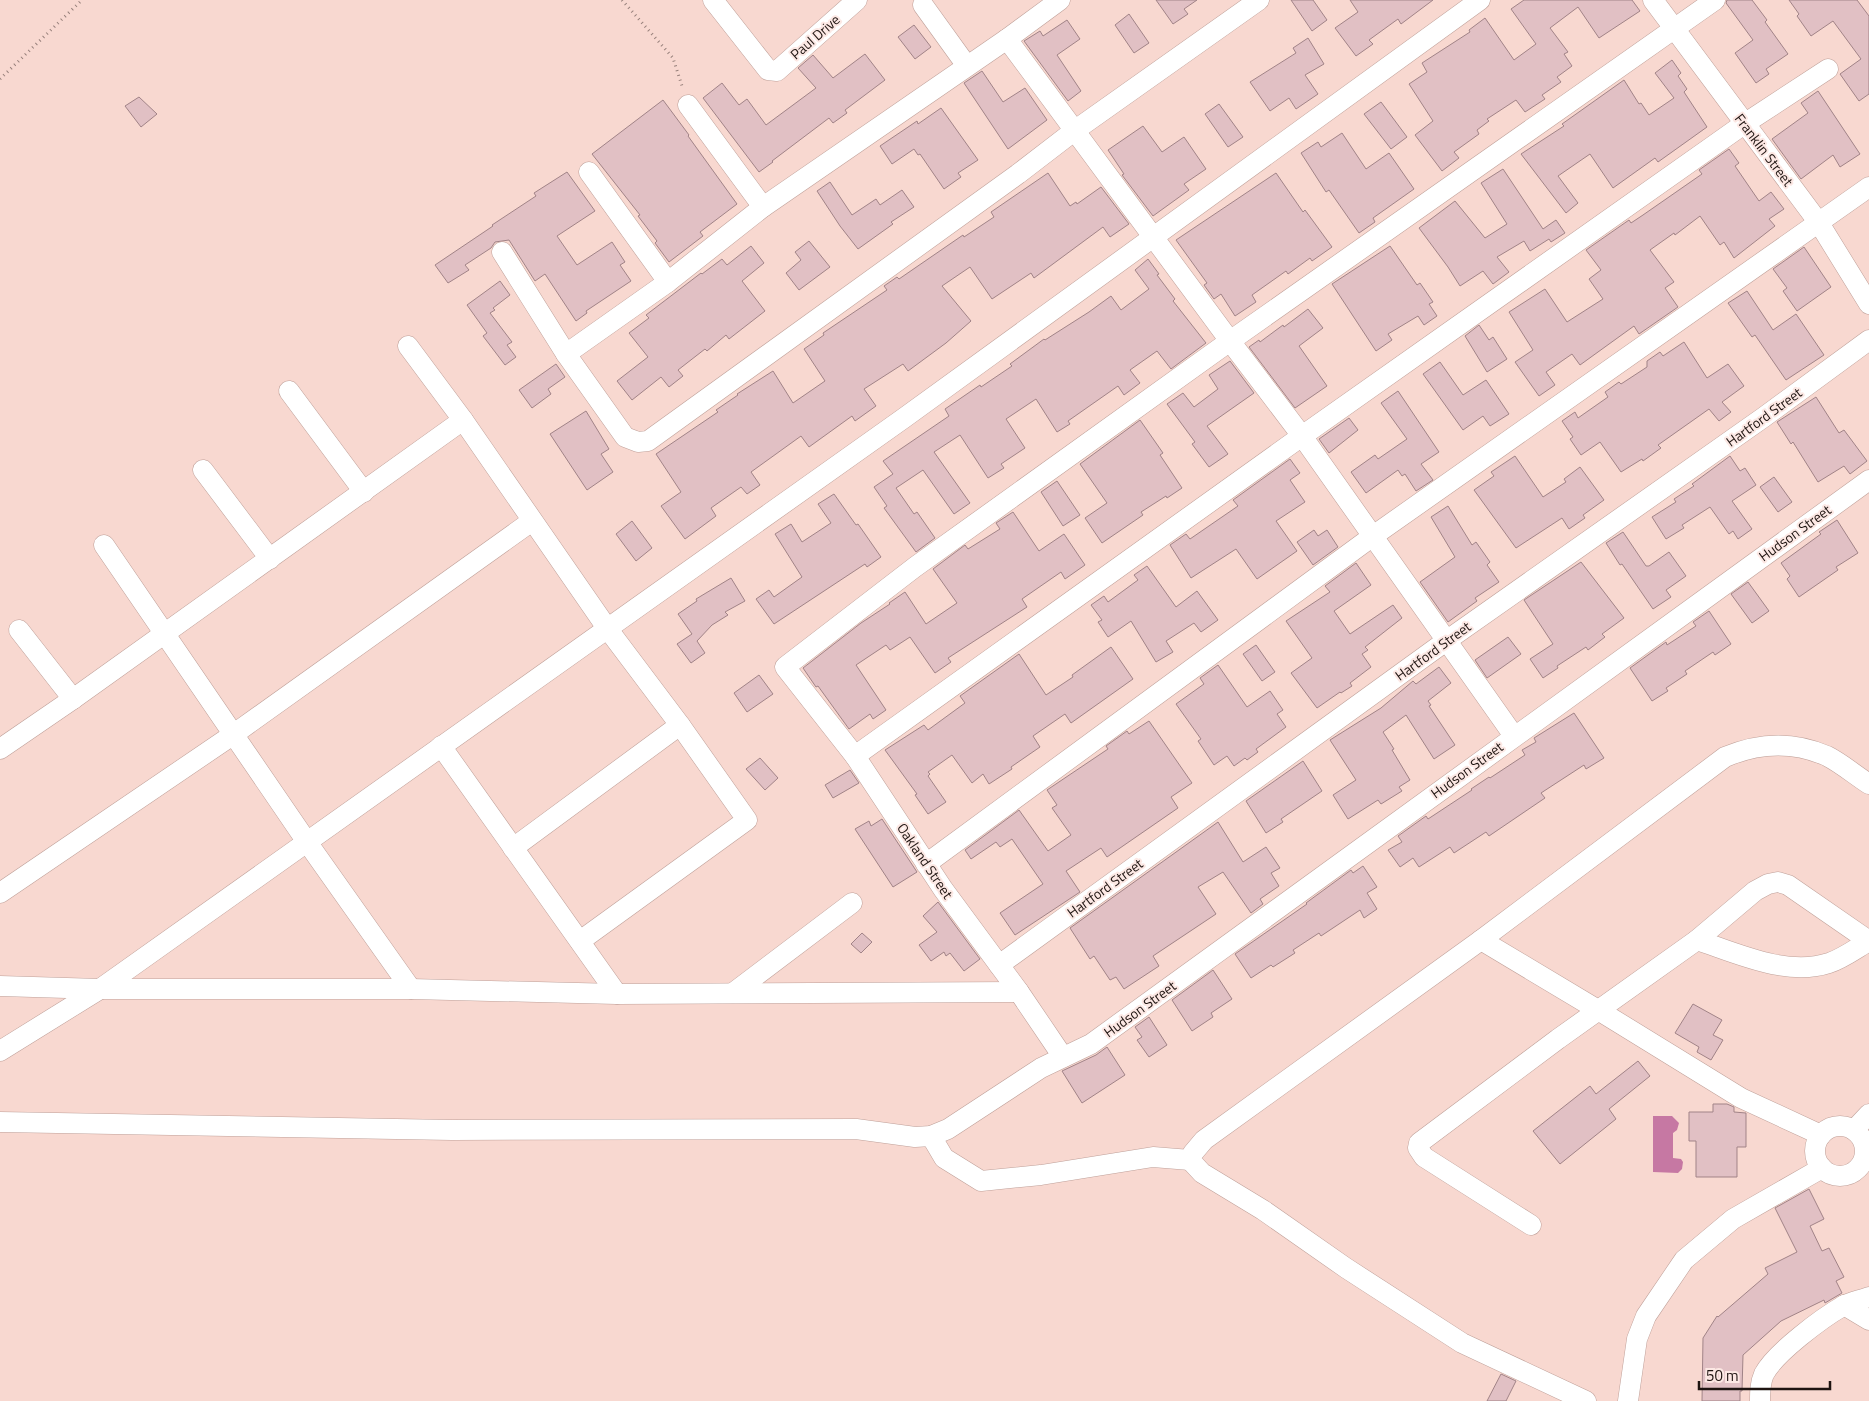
<svg xmlns="http://www.w3.org/2000/svg" width="1869" height="1401" font-family="'Titillium Web',sans-serif">
	<style>
		.water { fill: #c678a3 }
		.building { fill: #e1c0c4; stroke: #a18387 }
		.lines { fill: none; stroke-linecap: round; stroke-linejoin: round }
		.minor-casing { stroke: #bfa099; stroke-width: 21 }
		.path { stroke: #97807b; stroke-width: 3; stroke-dasharray: 1 4; stroke-linecap: butt }
		.minor { stroke: #fff; stroke-width: 20 }
		.labels { text-anchor: middle; stroke-width: 4; stroke-linejoin: round; paint-order: stroke }
		.street-label { font-size: 14px; fill: #1e1411; stroke: #fce8e4 }
	</style>
	<rect width="100%" height="100%" fill="#f8d8d0"/>
	<!-- water -->
	<polygon class="water" points="1653,1116 1672,1116 1679,1123 1677,1130 1673,1133 1673,1158 1681,1159 1683,1162 1682,1169 1678,1173 1653,1172"/>
	<!-- building -->
	<g class="building">
		<polygon points="1156,0 1197,0 1184,9 1188,14 1173,24"/>
		<polygon points="1291,0 1313,0 1327,20 1312,31"/>
		<polygon points="1350,0 1433,0 1401,24 1398,19 1369,40 1373,44 1356,56 1335,28 1358,12"/>
		<polygon points="1524,0 1632,0 1640,11 1599,38 1578,7 1550,28 1568,52 1564,54 1572,66 1557,77 1561,82 1542,95 1545,99 1525,112 1516,100 1487,119 1489,121 1477,130 1479,134 1454,152 1459,158 1442,171 1415,135 1433,121 1409,84 1427,72 1422,63 1470,32 1469,30 1485,18 1514,60 1536,44 1511,9"/>
		<polygon points="1727,0 1752,0 1767,20 1765,22 1788,54 1766,69 1769,74 1756,83 1735,53 1753,40 1726,3"/>
		<polygon points="1789,0 1857,0 1869,16 1869,94 1859,101 1840,74 1861,59 1833,21 1811,36 1797,16 1799,14"/>
		<polygon points="1129,14 1149,43 1134,53 1115,25"/>
		<polygon points="1067,20 1080,39 1057,55 1081,91 1068,101 1024,41 1040,31 1043,36"/>
		<polygon points="914,25 931,47 915,59 898,37"/>
		<polygon points="1308,38 1324,64 1305,75 1318,94 1296,109 1289,98 1270,111 1250,82 1296,53 1293,48"/>
		<polygon points="865,54 885,80 845,110 847,113 833,123 829,118 772,161 773,162 759,172 703,98 722,83 739,105 747,99 766,125 816,88 798,68 813,55 833,78"/>
		<polygon points="1672,60 1681,73 1678,76 1687,89 1684,92 1707,127 1658,162 1655,158 1613,188 1590,154 1558,176 1578,203 1566,213 1521,154 1564,126 1562,124 1624,80 1639,104 1641,103 1649,115 1674,98 1655,73"/>
		<polygon points="982,71 1003,102 1025,88 1047,120 1008,149 964,83"/>
		<polygon points="1818,91 1860,154 1840,167 1833,155 1801,179 1772,139 1808,113 1801,103"/>
		<polygon points="139,97 157,114 141,127 125,106"/>
		<polygon points="663,100 689,135 688,136 737,204 700,232 703,236 669,262 655,243 657,241 638,216 640,215 592,154"/>
		<polygon points="1381,102 1407,137 1391,149 1364,114"/>
		<polygon points="1219,104 1243,137 1228,147 1205,114"/>
		<polygon points="941,108 978,160 958,173 961,177 944,189 920,154 918,155 914,149 892,164 880,146 917,121 918,124"/>
		<polygon points="1143,126 1162,152 1184,137 1206,169 1184,184 1189,190 1153,216 1122,175 1124,174 1108,150"/>
		<polygon points="1342,133 1366,169 1389,153 1414,189 1373,218 1375,222 1359,233 1329,190 1326,192 1301,153 1318,142 1321,147"/>
		<polygon points="1729,149 1739,163 1735,166 1759,201 1771,192 1784,209 1769,219 1775,226 1734,258 1724,242 1720,245 1700,216 1675,235 1674,233 1650,250 1674,282 1665,288 1678,307 1639,334 1634,326 1580,365 1572,354 1546,372 1555,385 1539,396 1515,362 1533,350 1509,312 1545,289 1567,322 1603,299 1589,279 1601,270 1586,250 1629,220 1631,223 1643,215 1702,174 1699,170"/>
		<polygon points="1503,169 1543,229 1556,220 1565,233 1551,242 1549,239 1530,251 1524,241 1497,257 1509,272 1493,284 1483,271 1460,286 1448,267 1419,228 1455,201 1485,238 1507,224 1481,183"/>
		<polygon points="567,172 595,211 557,236 577,265 612,242 625,262 620,265 631,281 586,311 587,313 576,321 545,274 535,281 509,240 495,242 491,248 465,265 469,270 448,283 435,265 493,226 492,225 536,196 534,193"/>
		<polygon points="1048,173 1070,206 1076,202 1077,204 1101,187 1129,224 1110,237 1103,227 1034,278 1031,273 992,299 970,267 942,286 971,321 946,343 908,371 903,364 864,389 876,406 855,421 852,416 809,447 801,436 751,472 760,485 747,494 741,487 711,508 716,516 685,539 661,506 681,492 656,454 718,412 716,410 738,395 737,394 773,371 793,403 825,381 804,349 824,335 823,333 887,290 884,286 897,277 899,279 963,235 964,237 994,217 991,212"/>
		<polygon points="1276,173 1303,212 1305,210 1332,247 1312,261 1310,258 1288,274 1286,271 1252,295 1256,302 1235,316 1221,294 1214,299 1204,285 1207,283 1176,240"/>
		<polygon points="830,182 852,215 876,199 880,205 902,190 914,207 891,222 893,224 858,249 840,226 817,191"/>
		<polygon points="809,241 830,267 799,290 786,273 801,260 795,252"/>
		<polygon points="751,246 764,263 742,281 765,311 729,339 726,335 707,351 705,349 678,370 683,376 669,387 661,377 632,400 617,381 648,357 629,333 649,318 646,315 701,273 702,274 722,259 727,265"/>
		<polygon points="1390,246 1417,285 1420,283 1433,302 1429,304 1437,316 1424,325 1418,316 1388,334 1392,340 1376,351 1332,284"/>
		<polygon points="1804,247 1831,287 1797,311 1783,291 1787,288 1773,269"/>
		<polygon points="1148,259 1159,274 1157,275 1175,299 1173,301 1206,343 1171,369 1157,351 1130,370 1140,383 1124,395 1118,386 1068,421 1070,424 1057,432 1036,399 1006,419 1025,448 1001,464 1004,468 988,478 960,435 934,452 970,503 954,514 923,470 896,488 914,514 917,512 935,538 916,552 884,508 887,506 874,487 893,474 883,461 949,416 945,409 980,385 981,387 1012,366 1010,364 1044,339 1045,340 1089,312 1111,296 1121,310 1149,289 1135,270"/>
		<polygon points="500,281 510,295 493,308 495,310 490,313 512,342 507,345 516,357 505,365 483,336 487,333 467,305"/>
		<polygon points="1747,291 1773,330 1796,314 1824,355 1786,380 1755,335 1752,337 1728,303"/>
		<polygon points="1308,309 1323,328 1299,346 1327,386 1295,408 1249,347 1259,340 1260,342 1283,325 1284,327"/>
		<polygon points="1479,325 1489,340 1493,337 1507,359 1487,372 1465,336"/>
		<polygon points="1684,342 1707,378 1728,364 1744,386 1722,402 1731,412 1719,421 1709,409 1658,445 1661,448 1643,461 1642,459 1621,472 1600,442 1581,455 1570,439 1573,437 1562,421 1575,412 1578,418 1608,397 1605,392 1619,382 1621,384 1647,367 1647,361 1660,352 1663,356"/>
		<polygon points="1230,361 1254,393 1207,426 1228,454 1209,467 1192,444 1195,442 1167,404 1183,393 1194,407 1218,389 1209,375"/>
		<polygon points="1440,362 1463,395 1486,380 1509,414 1490,426 1483,416 1463,430 1423,374"/>
		<polygon points="556,364 565,377 548,389 551,394 532,408 519,390"/>
		<polygon points="1398,391 1439,452 1421,464 1433,480 1416,491 1405,474 1402,476 1398,470 1366,493 1351,472 1375,455 1378,459 1407,439 1381,403"/>
		<polygon points="1816,397 1839,433 1844,430 1867,461 1850,474 1844,466 1818,482 1793,442 1791,444 1777,422"/>
		<polygon points="586,411 609,449 601,454 613,472 587,490 550,434"/>
		<polygon points="1349,418 1358,430 1329,453 1319,439"/>
		<polygon points="1140,420 1163,453 1160,455 1182,488 1167,498 1166,496 1141,512 1143,515 1102,543 1085,518 1107,503 1080,464"/>
		<polygon points="1515,456 1543,497 1566,482 1564,479 1580,467 1604,500 1583,515 1585,518 1569,529 1562,518 1516,548 1474,490 1494,476 1491,472"/>
		<polygon points="1730,456 1740,471 1745,468 1756,485 1732,501 1752,529 1738,539 1733,531 1729,534 1710,507 1682,525 1684,528 1666,539 1652,517 1676,502 1674,499 1694,486 1692,484"/>
		<polygon points="1290,459 1300,473 1290,480 1305,502 1276,521 1297,551 1257,579 1236,549 1191,578 1170,545 1186,534 1190,539 1238,506 1233,500"/>
		<polygon points="1774,477 1792,502 1778,512 1760,487"/>
		<polygon points="1057,481 1080,515 1063,526 1041,492"/>
		<polygon points="834,494 856,525 858,524 881,557 867,567 865,564 774,624 756,599 769,590 774,597 802,577 775,534 791,524 802,542 831,523 818,504"/>
		<polygon points="1448,506 1472,545 1476,542 1490,562 1487,565 1499,582 1475,598 1477,601 1448,622 1420,582 1455,557 1431,517"/>
		<polygon points="1013,512 1039,551 1064,534 1085,565 1065,579 1061,572 1022,599 1027,607 948,658 951,662 935,673 910,637 890,650 886,645 856,665 886,710 873,719 870,714 849,729 818,686 816,687 803,668 861,623 890,604 889,603 905,592 926,624 957,603 933,569 965,545 968,549 1000,529 996,523"/>
		<polygon points="1837,520 1858,553 1836,567 1838,570 1799,597 1787,579 1790,576 1781,563 1821,534 1819,532"/>
		<polygon points="632,521 652,548 636,561 616,534"/>
		<polygon points="1314,530 1318,536 1327,530 1338,547 1313,565 1297,542"/>
		<polygon points="1623,532 1646,566 1649,566 1669,552 1686,576 1666,590 1671,597 1653,609 1622,564 1620,565 1606,543"/>
		<polygon points="1581,562 1624,618 1602,634 1605,637 1588,650 1586,647 1557,666 1558,668 1543,678 1530,659 1553,644 1524,600"/>
		<polygon points="1356,563 1371,585 1334,611 1350,634 1393,605 1402,618 1365,647 1368,650 1362,654 1371,667 1350,683 1352,686 1341,693 1340,692 1317,708 1291,673 1312,658 1286,621 1330,592 1325,586"/>
		<polygon points="1147,566 1176,607 1197,591 1218,620 1201,632 1194,623 1166,641 1173,652 1156,662 1131,621 1108,637 1098,622 1102,620 1091,605 1104,596 1108,602 1138,580 1134,575"/>
		<polygon points="731,578 745,601 725,612 728,615 712,625 697,641 705,653 691,663 677,644 692,634 678,614 697,601 696,599"/>
		<polygon points="1748,582 1769,611 1752,623 1731,594"/>
		<polygon points="1709,611 1731,644 1715,655 1713,652 1685,671 1687,674 1666,688 1668,691 1652,701 1630,668 1666,642 1667,645 1696,626 1693,622"/>
		<polygon points="1508,637 1521,654 1487,678 1475,660"/>
		<polygon points="1256,645 1275,672 1262,681 1243,654"/>
		<polygon points="1111,647 1133,679 1071,723 1065,714 1033,736 1040,747 1011,767 1012,769 989,784 983,774 972,783 952,755 928,772 930,774 928,776 946,802 928,814 915,795 917,794 885,750 924,725 928,730 965,703 960,696 1019,654 1046,695 1073,677 1072,675"/>
		<polygon points="1218,665 1247,707 1270,691 1283,710 1277,714 1286,727 1256,749 1258,752 1247,760 1245,758 1234,766 1227,756 1214,765 1198,741 1201,739 1176,704 1204,684 1200,678"/>
		<polygon points="1439,667 1451,683 1428,701 1431,705 1429,706 1455,745 1434,759 1406,715 1383,732 1394,749 1392,750 1410,780 1399,787 1402,791 1381,804 1378,800 1348,819 1333,795 1356,780 1330,740 1381,708 1413,681 1416,684"/>
		<polygon points="759,675 773,694 747,712 734,693"/>
		<polygon points="1574,713 1604,758 1586,769 1584,765 1541,793 1545,798 1489,836 1486,832 1454,853 1450,847 1419,867 1413,858 1400,867 1388,850 1402,842 1398,836 1426,816 1428,819 1472,790 1471,789 1489,777 1490,778 1525,755 1522,750 1536,742 1534,738"/>
		<polygon points="1149,721 1192,783 1171,797 1178,808 1107,857 1101,848 1066,871 1080,892 1015,935 1000,913 1043,884 1012,839 1000,847 996,842 971,859 965,850 1019,810 1048,851 1071,835 1052,808 1057,805 1047,790 1108,749 1106,746 1127,731 1129,734"/>
		<polygon points="760,758 778,778 765,790 746,769"/>
		<polygon points="1303,761 1322,791 1281,819 1283,822 1266,833 1246,801"/>
		<polygon points="850,770 859,783 833,798 825,785"/>
		<polygon points="882,819 917,872 893,887 855,829 869,821 871,826"/>
		<polygon points="1218,822 1243,862 1266,847 1280,868 1271,873 1279,886 1260,899 1263,904 1251,913 1223,872 1198,887 1216,914 1153,956 1159,966 1124,989 1116,977 1110,980 1094,956 1090,959 1070,928"/>
		<polygon points="1363,866 1377,887 1367,893 1377,909 1364,918 1360,910 1321,936 1319,933 1293,950 1295,953 1273,967 1271,965 1251,978 1235,954 1307,904 1306,903 1351,870 1353,873"/>
		<polygon points="938,902 980,959 964,971 950,953 946,956 944,952 931,961 919,945 937,932 923,916"/>
		<polygon points="862,933 872,942 861,953 851,944"/>
		<polygon points="1213,970 1232,999 1211,1013 1213,1017 1192,1031 1172,1000"/>
		<polygon points="1693,1004 1722,1020 1713,1035 1723,1040 1711,1060 1697,1052 1699,1047 1675,1033"/>
		<polygon points="1149,1017 1167,1045 1149,1057 1137,1040 1142,1037 1135,1027"/>
		<polygon points="1107,1047 1125,1075 1082,1103 1062,1071 1096,1055"/>
		<polygon points="1638,1061 1650,1076 1609,1109 1616,1119 1560,1164 1533,1131 1590,1086 1596,1094"/>
		<polygon points="1713,1104 1727,1104 1734,1107 1734,1112 1746,1113 1746,1147 1737,1147 1737,1177 1696,1177 1696,1141 1689,1141 1689,1112 1713,1112"/>
		<polygon points="1809,1189 1824,1219 1810,1226 1822,1251 1829,1248 1844,1277 1836,1281 1842,1293 1825,1303 1824,1300 1781,1321 1743,1355 1742,1391 1740,1391 1740,1401 1702,1401 1703,1338 1717,1316 1718,1317 1768,1274 1765,1268 1797,1252 1775,1208"/>
		<polygon points="1501,1374 1516,1381 1506,1401 1487,1401"/>
	</g>
	<g class="lines">
		<defs>
			<g id="minor">
				<polyline points="713,0 768,70 777,71 857,0"/>
				<polyline points="1653,0 1819,223 1869,304"/>
				<polyline points="923,5 967,66"/>
				<polyline points="1007,39 1230,341 1302,436 1514,736"/>
				<polyline points="688,105 763,207"/>
				<polyline points="589,172 668,282"/>
				<polyline points="502,252 566,354 625,437 638,442 648,441 1018,174 1074,131 1259,0"/>
				<polyline points="408,346 463,420 607,628 680,725 513,848"/>
				<polyline points="566,354 668,282 763,207 1007,39 1060,0"/>
				<polyline points="289,391 364,492"/>
				<polyline points="203,470 270,559"/>
				<polyline points="104,545 307,842 411,989"/>
				<polyline points="19,630 73,699"/>
				<polyline points="441,746 617,994"/>
				<polyline points="0,749 73,699 463,420"/>
				<polyline points="855,756 1302,436 1744,124 1828,69"/>
				<polyline points="926,864 1373,536 1869,187"/>
				<polyline points="0,893 234,734 532,521"/>
				<polyline points="1481,940 1598,1010 1741,1098 1821,1135"/>
				<path d="M1697,940C1736,953 1787,977 1829,963C1842,959 1857,948 1869,941"/>
				<polyline points="580,941 747,820 680,725"/>
				<polyline points="999,965 1446,641 1764,417 1869,340"/>
				<polyline points="0,986 100,989 411,989 617,994 1019,992"/>
				<polyline points="733,993 852,903"/>
				<polyline points="0,1051 100,989 904,418 1480,0"/>
				<polyline points="1063,1057 1019,992 943,889 855,756 785,667 915,567 1230,341 1715,0"/>
				<polyline points="0,1122 452,1130 856,1129 915,1137 931,1136 948,1129 1041,1068 1091,1044 1869,480"/>
				<circle cx="1840" cy="1151" r="25"/>
				<polyline points="1854,1130 1869,1114"/>
				<polyline points="931,1136 944,1158 981,1181 1041,1175 1153,1157 1190,1160"/>
				<polyline points="1531,1225 1424,1157 1418,1148 1419,1143 1558,1039 1697,940 1755,891 1768,884 1778,882 1788,885 1869,941"/>
				<polyline points="1844,1305 1869,1320"/>
				<path d="M1586,1401L1462,1343L1346,1268L1263,1210L1202,1173L1190,1160L1193,1153L1204,1140L1481,940L1725,757C1758,743 1793,741 1827,756C1841,763 1855,775 1869,784"/>
				<polyline points="1628,1401 1637,1339 1646,1316 1684,1260 1733,1219 1822,1168"/>
				<path d="M1760,1401C1760,1392 1760,1383 1764,1374C1775,1353 1822,1318 1843,1306C1851,1302 1861,1300 1869,1297"/>
			</g>
		</defs>
		<!-- minor casing -->
		<use href="#minor" class="minor-casing"/>
		<!-- path -->
		<g class="path">
			<polyline points="622,0 673,58 683,89"/>
			<polyline points="0,79 82,0"/>
		</g>
		<!-- minor -->
		<use href="#minor" class="minor"/>
	</g>
	<g class="labels">
		<!-- street labels -->
		<g class="street-label">
			<text transform="translate(815 37) rotate(-41)" y="5">Paul Drive</text>
			<text transform="translate(1764 150) rotate(53)" y="5">Franklin Street</text>
			<text transform="translate(1764 417) rotate(-36)" y="5">Hartford Street</text>
			<text transform="translate(1795 533) rotate(-36)" y="5">Hudson Street</text>
			<text transform="translate(1433 651) rotate(-36)" y="5">Hartford Street</text>
			<text transform="translate(1467 770) rotate(-36)" y="5">Hudson Street</text>
			<text transform="translate(925 861) rotate(56)" y="5">Oakland Street</text>
			<text transform="translate(1105 888) rotate(-36)" y="5">Hartford Street</text>
			<text transform="translate(1140 1009) rotate(-36)" y="5">Hudson Street</text>
		</g>
	</g>
	<!-- scale -->
	<path d="M1699 1381v8h131v-8" fill="none" stroke="#1e1411" stroke-width="2.5"/>
	<text x="1706" y="1381" font-size="15" fill="#1e1411" stroke="#fce8e4" stroke-width="4" paint-order="stroke">50 m</text>
</svg>
